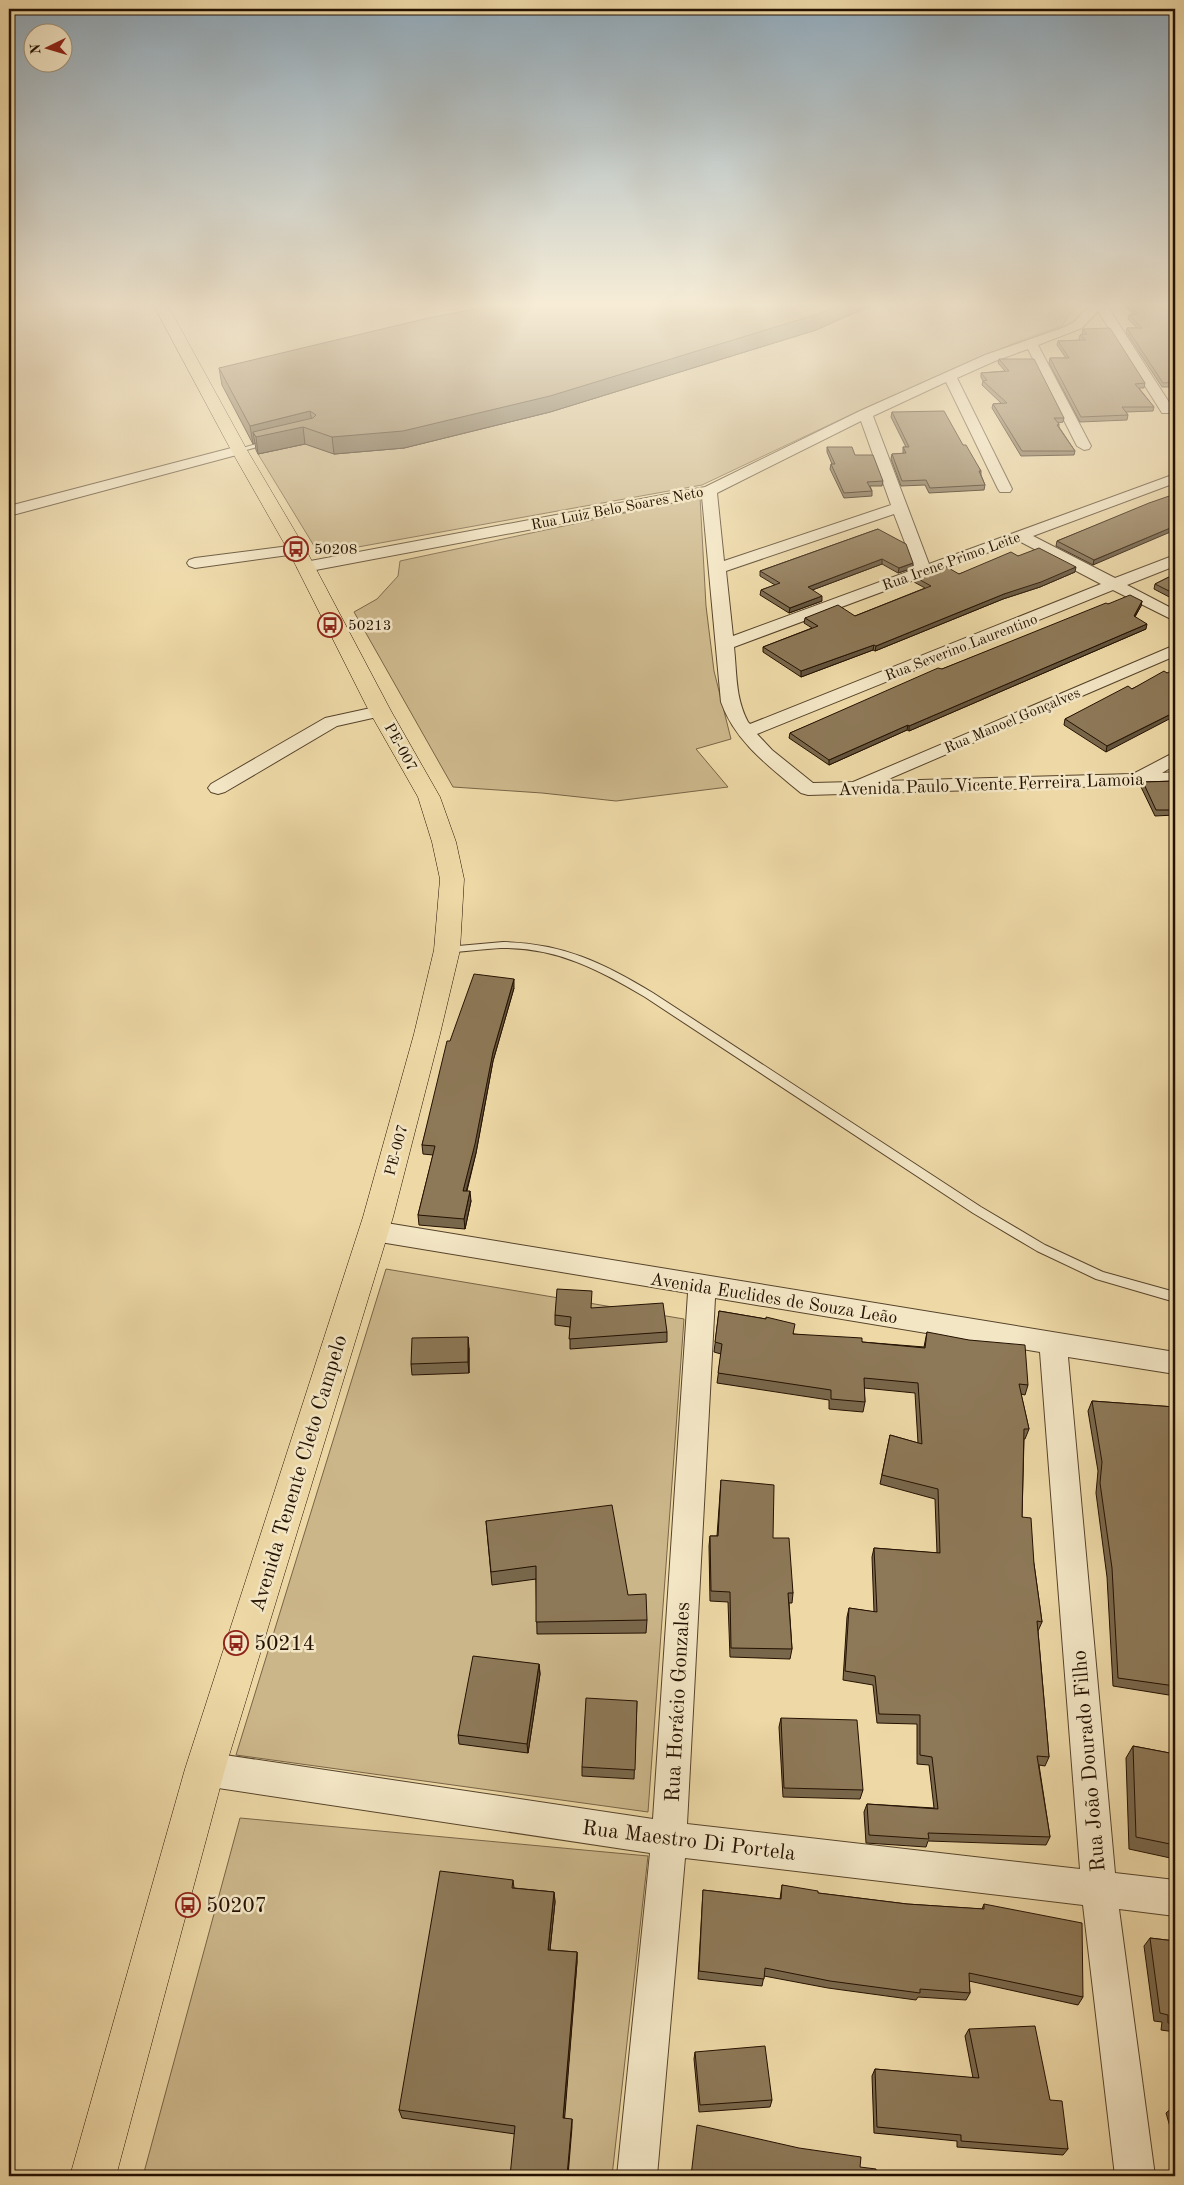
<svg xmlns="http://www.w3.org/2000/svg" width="1184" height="2185" font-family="'Old Standard TT',serif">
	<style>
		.green { fill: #cbb68a; stroke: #786446 }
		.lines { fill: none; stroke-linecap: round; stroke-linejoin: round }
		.service-casing { stroke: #56432a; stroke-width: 2 }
		.minor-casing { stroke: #56432a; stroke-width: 2 }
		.primary-casing { stroke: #241101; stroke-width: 1 }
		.service { fill: #f3e6c5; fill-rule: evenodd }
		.minor { fill: #f3e6c5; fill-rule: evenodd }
		.primary { fill: #edd8a6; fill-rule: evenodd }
		.wall { fill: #79674b; stroke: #241101 }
		.shaded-wall { fill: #63543d; stroke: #241101 }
		.building { fill: #8d7857; stroke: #241101 }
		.labels { text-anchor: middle; stroke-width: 5; stroke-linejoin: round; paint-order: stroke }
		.far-street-label { font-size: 15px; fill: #241101; stroke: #f3e6c5 }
		.far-poi-label { font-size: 15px; fill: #241101; stroke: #f3e6c5; text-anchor: start }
		.street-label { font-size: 18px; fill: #241101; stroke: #f3e6c5 }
		.near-street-label { font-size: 21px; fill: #241101; stroke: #f3e6c5 }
		.near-poi-label { font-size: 21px; fill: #241101; stroke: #f3e6c5; text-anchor: start }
	</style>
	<rect width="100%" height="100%" fill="#edd8a6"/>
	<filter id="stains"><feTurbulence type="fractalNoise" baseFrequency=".004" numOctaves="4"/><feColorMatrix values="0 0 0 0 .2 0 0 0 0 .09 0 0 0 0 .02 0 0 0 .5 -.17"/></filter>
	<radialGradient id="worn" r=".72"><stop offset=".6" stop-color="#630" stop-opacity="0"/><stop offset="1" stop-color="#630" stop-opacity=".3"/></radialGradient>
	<!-- green -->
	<g class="green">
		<polygon points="875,304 1083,304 1074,308 1062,326 1017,342 867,407 702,485 319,554 258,454 305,444 334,454 404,448 550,412 818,329"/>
		<polygon points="700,497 706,606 714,671 731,739 696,749 728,787 616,801 542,793 453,787 354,612 377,599 398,576 400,561"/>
		<polygon points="386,1269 684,1319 648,1812 236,1755"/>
		<polygon points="240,1818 648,1856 612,2176 143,2176"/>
	</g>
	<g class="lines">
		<defs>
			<g id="service">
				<polygon points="270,440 273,442 272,443 239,452 236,450"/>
				<path d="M503,942C562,943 604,963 653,993L981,1207L1045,1245L1103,1272L1175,1292V1302L1096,1279L1037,1251L973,1213L645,997C600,970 556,947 501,948C483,949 465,951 447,953L442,950L447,947Z"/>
			</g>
			<g id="minor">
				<path d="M1091,304H1106L1174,410L1172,413H1162L1098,311L1082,328L1038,345L1091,446L1089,449L1084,450L1077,446L1028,349L995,361L957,378L1012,489L1010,492H1000L998,489L946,382L873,416L929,564L1175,474V483L1033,536L1115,578L1175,555V566L1127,585L1175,610V621L1113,590L757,734L772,750L813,783L853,782L1175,645V656L884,781L1133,774L1175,752V765L1162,773L1175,772V784L808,795L801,793C770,767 735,742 721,702L702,497L305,572L299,570L297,567L299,564L305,562L705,487L860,411L985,355L1062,328L1074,322ZM861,421L891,505L724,561L717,493ZM894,514L915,569L733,636L726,571ZM1019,541L1101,584L750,724L748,722C735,697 737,674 734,647Z"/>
				<polygon points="239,446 244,447 246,450 244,453 9,516 9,506"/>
				<polygon points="297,545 303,547 305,550 303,553 195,568 189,566 187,563 189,560 195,558"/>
				<polygon points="380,706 386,707 389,711 386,715 337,726 225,792 218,794 211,792 208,788 211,784 325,718"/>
				<path d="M374,1221L1175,1352V1374L1068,1357L1115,1873L1175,1880V1916L1119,1909L1155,2176H1115L1083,1905L685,1858L657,2176H617L650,1853L205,1786L193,1781L188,1769L193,1757L205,1752L653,1819L688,1293L374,1241L365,1238L361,1231L365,1224ZM715,1298L1040,1352L1080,1869L687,1824Z"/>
			</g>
			<polygon id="primary" points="153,304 167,304 247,450 306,550 391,711 440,797 456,842 464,879 460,950 440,1034 393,1217 225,1769 116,2176 70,2176 185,1769 363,1217 414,1034 434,950 440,879 432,842 418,797 369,711 288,550 231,450"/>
		</defs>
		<!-- service casing -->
		<use href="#service" class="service-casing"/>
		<!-- minor casing -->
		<use href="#minor" class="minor-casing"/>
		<!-- primary casing -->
		<use href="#primary" class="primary-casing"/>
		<!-- service -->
		<use href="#service" class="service"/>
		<!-- minor -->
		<use href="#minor" class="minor"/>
		<!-- primary -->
		<use href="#primary" class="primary"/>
	</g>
	<!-- wall -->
	<g class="wall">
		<polygon points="1124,304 1175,304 1175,387 1162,387 1126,332 1127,328 1137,328 1128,319 1129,315 1133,314 1124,305"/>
		<polygon points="1083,329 1145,383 1144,388 1139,388 1154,407 1153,411 1126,412 1128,415 1127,420 1080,422 1049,363 1050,358 1066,358 1057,345 1058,341 1080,340 1079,339 1080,335 1083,335 1082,333"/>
		<polygon points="816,330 550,412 404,448 334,454 305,444 258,454 256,450 255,443 253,444 222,385 219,368"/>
		<polygon points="999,359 1064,418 1063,422 1058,423 1059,424 1059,427 1075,451 1074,455 1021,456 992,408 993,404 1001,403 982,385 983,381 981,377 981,373 1005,371 998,363"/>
		<polygon points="892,412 963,445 981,471 981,475 985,485 984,490 929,493 925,485 901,486 891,459 892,454 903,454 903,447 906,447 891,417"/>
		<polygon points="827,447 883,481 882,486 870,486 872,491 872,496 844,498 830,469 831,464 832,464 827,452"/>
		<polygon points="1175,494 1093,565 1056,546 1057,541"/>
		<polygon points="878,529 913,568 898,573 882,564 812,590 822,601 789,613 760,595 761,590 775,585 760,576 760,571"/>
		<polygon points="1018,556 1075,572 1040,587 1003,599 875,651 873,650 801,677 763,652 763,647 812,628 804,623 805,618 855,616 925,588 914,582 915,577 959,574"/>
		<polygon points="1175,574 1175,600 1154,589 1155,584"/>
		<polygon points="1142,601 1141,606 1135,617 1146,629 909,731 907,730 829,765 789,738 790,733 942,669 1108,604"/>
		<polygon points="1167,673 1106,752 1064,725 1065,719"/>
		<polygon points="1175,781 1175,815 1155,816 1141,787 1143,782"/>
		<polygon points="514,988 493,1061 476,1153 467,1191 471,1201 465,1229 419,1225 418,1215 433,1155 423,1154 422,1145 450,1041"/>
		<polygon points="591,1308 667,1332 667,1342 570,1349 570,1327 555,1325 555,1315"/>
		<polygon points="719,1311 766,1319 794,1334 862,1342 924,1347 927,1332 1028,1385 1025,1395 1021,1394 1029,1429 1025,1439 1024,1439 1022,1517 1034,1564 1042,1622 1038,1631 1049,1757 1045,1766 1039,1765 1050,1837 1046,1845 928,1841 926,1847 866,1843 864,1812 867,1804 934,1808 929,1765 917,1764 917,1724 877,1723 873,1685 843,1680 847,1617 849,1608 874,1612 872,1557 874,1548 937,1553 935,1499 880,1484 890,1435 918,1443 915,1393 864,1388 865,1402 863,1412 829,1409 829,1400 717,1383 721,1354 714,1352"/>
		<polygon points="469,1348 469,1373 412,1375 411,1364"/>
		<polygon points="1092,1401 1175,1407 1175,1696 1113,1686 1107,1577 1096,1493 1098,1471 1088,1411"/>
		<polygon points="721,1480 773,1538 793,1593 792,1603 789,1603 792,1649 790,1659 730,1657 728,1602 710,1601 709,1546 710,1536 717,1536"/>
		<polygon points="486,1521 628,1595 647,1620 646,1633 537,1634 536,1579 492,1585"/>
		<polygon points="539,1664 540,1674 528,1753 459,1744 458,1735"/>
		<polygon points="637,1701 634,1779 582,1776 582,1767"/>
		<polygon points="781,1718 863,1790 860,1799 783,1797 779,1727"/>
		<polygon points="1133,1746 1175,1754 1175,1859 1129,1849 1126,1758"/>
		<polygon points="513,1880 514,1888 554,1892 555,1902 550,1950 577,1952 577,1962 564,2118 572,2127 515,2134 402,2118 399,2110"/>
		<polygon points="782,1885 818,1893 907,1904 982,1909 984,1904 1083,1997 1078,2005 969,1981 970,1993 966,2000 918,1997 916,2000 828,1988 764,1976 762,1986 698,1979 703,1890 780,1899"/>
		<polygon points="1150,1938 1175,1941 1175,2032 1161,2030 1162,2022 1154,2021 1144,1946"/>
		<polygon points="969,2029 1050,2100 1068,2149 1063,2155 957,2147 957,2141 874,2133 872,2076 875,2069 973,2078 965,2036"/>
		<polygon points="695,2052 772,2100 770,2107 699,2112 694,2059"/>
		<polygon points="1175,2106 1175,2144 1166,2113 1173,2107"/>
	</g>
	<!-- shaded-wall -->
	<g class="shaded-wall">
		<polygon points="841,304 875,304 816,330 550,412 404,448 334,454 332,437"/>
		<polygon points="310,411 313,428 303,427 305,444 258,454 256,437 253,432 255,443 253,444 250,426"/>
		<polygon points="1175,526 1175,530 1093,565 1094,560"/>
		<polygon points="882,559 882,564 807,592 808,587"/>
		<polygon points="913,563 913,568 898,573 899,568"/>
		<polygon points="1076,567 1075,572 1040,587 1003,599 875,651 876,646 1004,594"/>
		<polygon points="822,596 822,601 789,613 790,608"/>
		<polygon points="1142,601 1141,606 1132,621 1134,616"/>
		<polygon points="1147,624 1146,629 909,731 909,726"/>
		<polygon points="874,645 873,650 801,677 801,671"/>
		<polygon points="1175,712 1175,716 1106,752 1107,746"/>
		<polygon points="908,725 907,730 829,765 829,760"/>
		<polygon points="514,979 514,988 493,1061 476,1153 464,1200 463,1191 493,1052"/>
		<polygon points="470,1191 471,1201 465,1229 464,1219"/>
		<polygon points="468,1337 469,1348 469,1373 468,1362"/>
		<polygon points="539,1664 540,1674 528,1753 527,1744"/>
		<polygon points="554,1892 555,1902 549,1959 548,1950"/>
		<polygon points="577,1952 577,1962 564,2126 563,2118"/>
		<polygon points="572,2119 572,2127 568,2176 567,2176"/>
	</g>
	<!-- building -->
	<g class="building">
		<polygon points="500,304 841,304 818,314 550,396 403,431 332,437 303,427 256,437 253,432 313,418 316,415 310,411 250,426 219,368 428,318"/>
		<polygon points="1127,304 1175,304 1175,382 1163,383 1127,328 1142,328 1129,315 1139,314"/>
		<polygon points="1110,328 1145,383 1135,384 1154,407 1122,407 1128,415 1081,417 1050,358 1069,358 1058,341 1086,340 1080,335 1087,334 1083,329"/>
		<polygon points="999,359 1034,359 1064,418 1054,418 1059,424 1057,425 1075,451 1022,451 993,404 1007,403 983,381 987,380 981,373 1009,371"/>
		<polygon points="944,411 963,445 966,445 981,471 979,471 985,485 930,488 926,480 902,481 892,454 906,453 903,447 909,447 892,412"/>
		<polygon points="827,447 852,447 855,455 873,455 883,481 867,482 872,491 844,493 831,464 835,464"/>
		<polygon points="1175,494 1175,526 1094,560 1057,541 1149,503"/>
		<polygon points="878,529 906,544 913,563 899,568 882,559 808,587 822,596 790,608 761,590 780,583 760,571"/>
		<polygon points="1039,548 1076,567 1041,582 1004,594 876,646 874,645 801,671 763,647 818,626 805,618 838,605 855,616 931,586 915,577 945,566 959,574 1011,552 1018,556"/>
		<polygon points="1175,574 1175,594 1155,584"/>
		<polygon points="1130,595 1142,601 1134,616 1147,624 909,726 908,725 829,760 790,733 938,668 942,669 1106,603 1108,604"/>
		<polygon points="1175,669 1175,712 1107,746 1065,719 1128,686 1132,689 1164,671 1167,673"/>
		<polygon points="1175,781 1175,810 1156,810 1143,782"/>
		<polygon points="474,974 514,979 493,1052 475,1144 463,1191 470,1191 464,1219 418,1215 435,1146 422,1145 447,1041 450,1041"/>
		<polygon points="557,1289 592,1291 591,1308 663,1303 667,1332 569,1339 571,1317 555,1315"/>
		<polygon points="719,1311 766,1319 766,1317 795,1324 793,1334 862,1338 862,1342 925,1348 927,1332 969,1340 1025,1345 1028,1385 1019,1384 1029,1429 1024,1429 1022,1517 1031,1518 1034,1564 1042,1622 1037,1621 1049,1757 1037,1756 1050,1837 928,1833 929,1839 869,1835 867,1804 938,1809 932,1757 920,1755 920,1715 879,1714 875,1676 845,1671 849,1608 877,1612 874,1548 940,1553 938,1489 882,1475 890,1435 922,1444 918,1383 864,1378 865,1402 831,1399 831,1390 718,1373 722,1344 715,1342"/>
		<polygon points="468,1337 468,1362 411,1364 412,1338"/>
		<polygon points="1092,1401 1175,1407 1175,1686 1118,1678 1112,1568 1100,1483 1102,1462"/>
		<polygon points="721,1480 774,1485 773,1538 789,1538 793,1593 788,1593 792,1649 731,1648 730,1592 711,1591 710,1536 718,1536"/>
		<polygon points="612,1505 628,1595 646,1594 647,1620 536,1622 536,1566 491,1572 486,1521"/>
		<polygon points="473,1656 539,1664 527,1744 458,1735"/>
		<polygon points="586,1698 637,1701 635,1770 582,1767"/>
		<polygon points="781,1718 857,1720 863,1790 784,1788"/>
		<polygon points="1133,1746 1175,1754 1175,1845 1136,1837"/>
		<polygon points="440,1871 513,1880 512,1888 554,1892 548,1950 577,1952 563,2118 572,2119 567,2176 510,2176 515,2126 399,2110"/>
		<polygon points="782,1885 818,1891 818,1893 907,1904 984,1909 984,1904 1082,1923 1083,1997 969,1973 970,1993 920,1989 920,1993 830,1981 765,1968 764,1979 699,1971 703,1890 781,1899"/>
		<polygon points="1150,1938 1175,1941 1175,2024 1168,2023 1168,2015 1160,2013"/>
		<polygon points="1035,2026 1050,2100 1062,2101 1068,2149 961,2141 961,2135 877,2127 875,2069 979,2078 969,2029"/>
		<polygon points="765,2046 772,2100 700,2105 695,2052"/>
		<polygon points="1175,2106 1175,2115 1173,2107"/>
		<polygon points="697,2125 799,2148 861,2157 860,2167 876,2169 876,2176 691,2176"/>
	</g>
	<!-- sky -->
	<linearGradient id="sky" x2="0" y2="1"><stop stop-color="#8fa7b7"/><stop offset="0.5" stop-color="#f7edd7"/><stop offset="1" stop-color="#f7edd7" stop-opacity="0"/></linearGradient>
	<rect width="1184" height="610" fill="url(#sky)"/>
	<!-- icons -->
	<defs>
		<symbol id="bus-ring" viewBox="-11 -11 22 22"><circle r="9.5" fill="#f3e6c5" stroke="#8f2418" stroke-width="1.5"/><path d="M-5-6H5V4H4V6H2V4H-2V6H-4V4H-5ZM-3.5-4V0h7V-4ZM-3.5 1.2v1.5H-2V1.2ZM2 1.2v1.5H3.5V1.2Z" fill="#8f2418"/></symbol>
	</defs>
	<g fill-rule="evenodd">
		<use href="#bus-ring" x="282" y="535" width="28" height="28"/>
		<use href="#bus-ring" x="316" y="611" width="28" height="28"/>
		<use href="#bus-ring" x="222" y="1629" width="28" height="28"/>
		<use href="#bus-ring" x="174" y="1891" width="28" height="28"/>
	</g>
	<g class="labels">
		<!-- far-street labels -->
		<g class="far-street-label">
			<text transform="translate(617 508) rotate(-11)" y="5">Rua Luiz Belo Soares Neto</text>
			<text transform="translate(951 561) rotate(-20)" y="5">Rua Irene Primo Leite</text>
			<text transform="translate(961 647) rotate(-21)" y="5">Rua Severino Laurentino</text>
			<text transform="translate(1012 720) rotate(-23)" y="5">Rua Manoel Gonçalves</text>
			<text transform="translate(401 747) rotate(61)" y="5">PE-007</text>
			<text transform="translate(396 1150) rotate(-75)" y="5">PE-007</text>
		</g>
		<!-- far-poi labels -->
		<g class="far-poi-label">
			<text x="314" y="554">50208</text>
			<text x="348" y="630">50213</text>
		</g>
		<!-- street labels -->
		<g class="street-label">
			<text transform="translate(991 784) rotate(-2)" y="6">Avenida Paulo Vicente Ferreira Lamoia</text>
			<text transform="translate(774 1298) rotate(9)" y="6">Avenida Euclides de Souza Leão</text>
		</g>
		<!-- near-street labels -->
		<g class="near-street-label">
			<text transform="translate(298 1473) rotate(-73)" y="7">Avenida Tenente Cleto Campelo</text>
			<text transform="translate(677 1702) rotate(-87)" y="7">Rua Horácio Gonzales</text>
			<text transform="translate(1088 1761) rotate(-95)" y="7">Rua João Dourado Filho</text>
			<text transform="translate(689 1840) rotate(7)" y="7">Rua Maestro Di Portela</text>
		</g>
		<!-- near-poi labels -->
		<g class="near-poi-label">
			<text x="254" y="1650">50214</text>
			<text x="206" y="1912">50207</text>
		</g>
	</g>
	<!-- margin -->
	<rect width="1184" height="2185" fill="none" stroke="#edd8a6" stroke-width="30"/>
	<rect x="10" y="10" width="1164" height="2165" fill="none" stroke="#241101" stroke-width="2.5"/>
	<rect x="15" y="15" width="1154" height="2155" fill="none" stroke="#241101"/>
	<!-- north arrow -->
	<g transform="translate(48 48) rotate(265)"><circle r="24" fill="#f3e6c5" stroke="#a09177"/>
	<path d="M0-4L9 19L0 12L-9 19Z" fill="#8f2418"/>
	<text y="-8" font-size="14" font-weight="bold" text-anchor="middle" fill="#241101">N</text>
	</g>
	<rect width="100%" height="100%" filter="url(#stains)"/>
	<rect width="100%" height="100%" fill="url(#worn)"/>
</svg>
